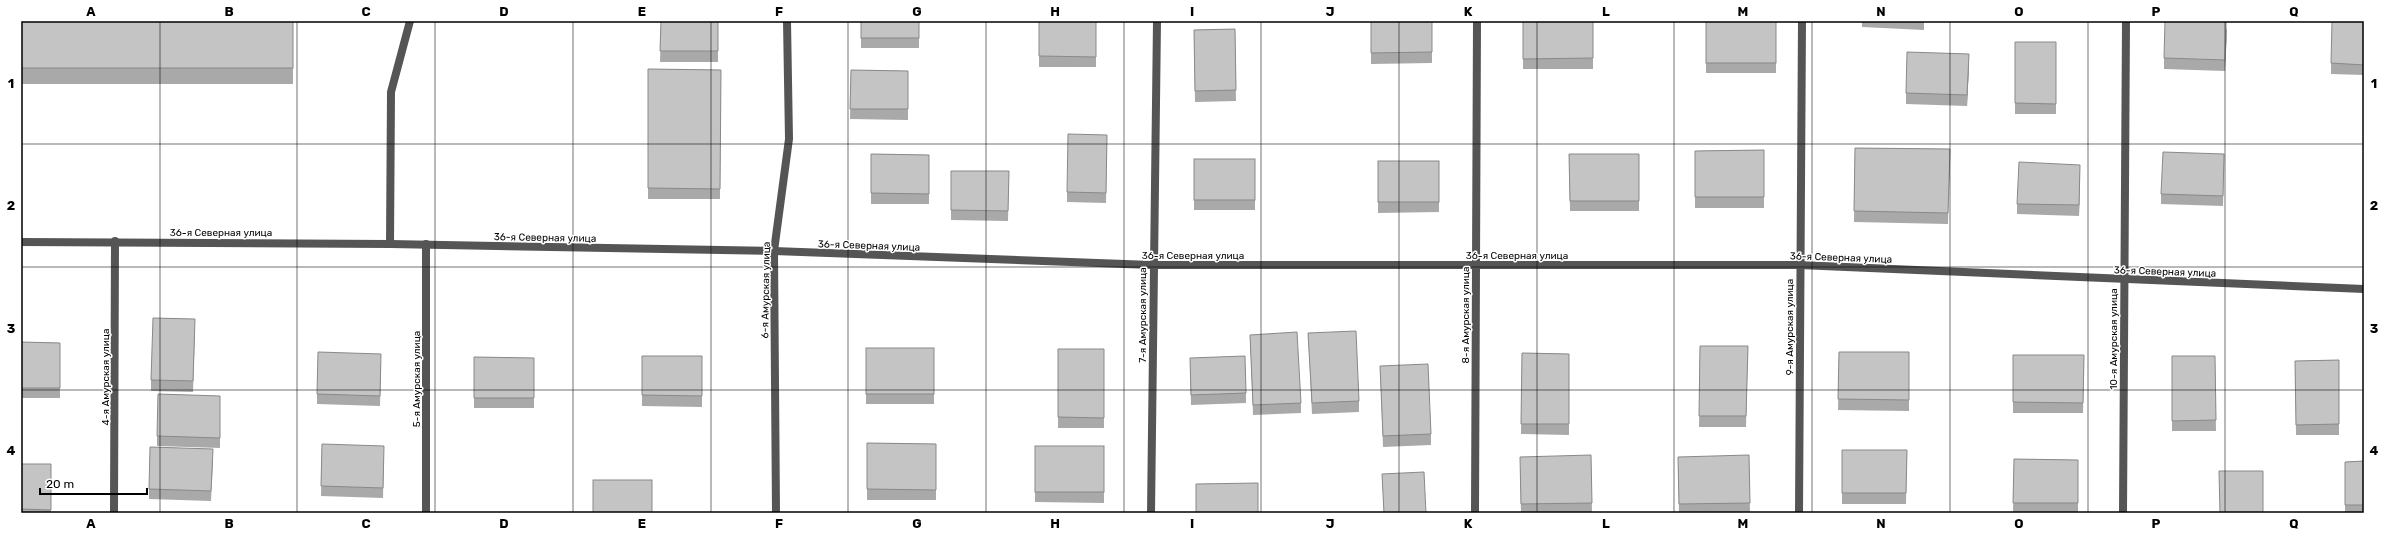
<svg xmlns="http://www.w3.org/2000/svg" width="2385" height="534" font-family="Rubik,sans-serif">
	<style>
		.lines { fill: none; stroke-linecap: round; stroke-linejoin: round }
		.lane { stroke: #555; stroke-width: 8 }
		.street { stroke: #555; stroke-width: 8 }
		.wall { fill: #a9a9a9 }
		.shaded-wall { fill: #898989 }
		.building { fill: #c4c4c4; stroke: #898989 }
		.grid { fill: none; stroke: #000; stroke-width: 1; stroke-opacity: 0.55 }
		.labels { text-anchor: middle; stroke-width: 3; stroke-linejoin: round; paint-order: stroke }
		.street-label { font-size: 10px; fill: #000; stroke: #fff }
		.neatline { fill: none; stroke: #000; stroke-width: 1.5 }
		.grid-label { font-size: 13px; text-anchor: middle; font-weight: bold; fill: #000 }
	</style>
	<rect width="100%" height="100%" fill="#fff"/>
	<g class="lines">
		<!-- lane -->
		<polyline class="lane" points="390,244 391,92 410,21"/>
		<!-- street -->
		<g class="street">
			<polyline points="21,242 390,244 774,251 1152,265 1799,265 2364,289"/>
			<polyline points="426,244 426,513"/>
			<polyline points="114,513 115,241"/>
			<polyline points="776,513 774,251 789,139 787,21"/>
			<polyline points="1151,513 1157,21"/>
			<polyline points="1475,513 1477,21"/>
			<polyline points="1799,513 1802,21"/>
			<polyline points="2123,513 2126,21"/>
		</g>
	</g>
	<!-- wall -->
	<g class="wall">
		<rect x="21" y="21" width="272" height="63"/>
		<polygon points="661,21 718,21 718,62 660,62"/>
		<rect x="861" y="21" width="58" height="27"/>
		<rect x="1039" y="21" width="57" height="46"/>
		<polygon points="1371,21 1432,21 1432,63 1371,64"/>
		<rect x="1523" y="21" width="70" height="48"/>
		<rect x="1706" y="21" width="70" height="52"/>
		<polygon points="1862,21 1924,21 1924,30 1862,27"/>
		<polygon points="2364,21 2364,75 2331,74 2331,63"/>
		<polygon points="1235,29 1236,101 1195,102 1194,30"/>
		<polygon points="2227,29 2225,71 2164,69 2164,58"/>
		<rect x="2015" y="42" width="41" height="72"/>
		<polygon points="1969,65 1967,106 1906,104 1906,93"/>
		<polygon points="648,69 721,70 720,199 648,199"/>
		<polygon points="851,70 908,71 908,120 850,119"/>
		<polygon points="1107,135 1106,203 1067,202 1067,192"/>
		<polygon points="1855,148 1950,149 1948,224 1854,222"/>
		<polygon points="1764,150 1764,208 1695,208 1695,151"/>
		<polygon points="871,154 929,155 929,204 871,204"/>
		<polygon points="1569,154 1639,154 1639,211 1570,211"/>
		<rect x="1194" y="159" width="61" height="51"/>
		<polygon points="1378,161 1439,161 1439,212 1378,213"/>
		<polygon points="2224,165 2223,206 2161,204 2161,194"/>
		<polygon points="951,171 1009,171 1008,221 951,220"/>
		<polygon points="2080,175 2079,216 2017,214 2017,204"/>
		<polygon points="195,330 193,392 151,391 151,380"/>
		<polygon points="1308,333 1359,401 1359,412 1312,414"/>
		<polygon points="1250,335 1301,403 1301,413 1253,415"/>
		<polygon points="21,342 60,343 60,398 21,398"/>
		<polygon points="1700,346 1748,346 1746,427 1699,427"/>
		<rect x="866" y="348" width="68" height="56"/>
		<rect x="1058" y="349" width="46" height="79"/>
		<polygon points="1839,352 1909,352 1909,411 1838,410"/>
		<polygon points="1522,353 1569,354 1569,435 1521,434"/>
		<polygon points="2013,355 2084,355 2083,413 2013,413"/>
		<polygon points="642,356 702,356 702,407 642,406"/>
		<polygon points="2172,356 2215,356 2216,431 2172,431"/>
		<polygon points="474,357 534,358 534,408 474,408"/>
		<polygon points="1190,358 1246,393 1246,403 1191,405"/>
		<polygon points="2339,360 2339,435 2296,435 2295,361"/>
		<polygon points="381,365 380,406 317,404 317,394"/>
		<polygon points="1380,366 1431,434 1431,445 1383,447"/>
		<polygon points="220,396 220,448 157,446 157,436"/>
		<polygon points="867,443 936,444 936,500 867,500"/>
		<polygon points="322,444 384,457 383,498 321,496"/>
		<polygon points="1035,446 1104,446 1104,503 1035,502"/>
		<polygon points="1842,450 1907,450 1906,504 1842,504"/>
		<polygon points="1591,455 1592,513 1521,513 1520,467"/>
		<polygon points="1749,455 1750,513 1679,513 1678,467"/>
		<polygon points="2014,459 2078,460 2078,513 2013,513"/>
		<polygon points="213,460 211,501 149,499 149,489"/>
		<polygon points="2364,461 2364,513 2345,513 2345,462"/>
		<rect x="21" y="464" width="30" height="49"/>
		<polygon points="1382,474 1426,513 1384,513"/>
	</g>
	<!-- shaded-wall -->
	<g class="shaded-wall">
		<polygon points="2227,21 2227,29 2225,71 2225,60"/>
		<polygon points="1969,54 1969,65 1967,106 1967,95"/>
		<polygon points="2080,165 2080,175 2079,216 2079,205"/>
	</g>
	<!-- building -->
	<g class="building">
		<rect x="21" y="21" width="272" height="47"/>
		<polygon points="661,21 718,21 718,51 660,51"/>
		<rect x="861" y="21" width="58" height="17"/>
		<polygon points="1039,21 1096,21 1096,57 1039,56"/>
		<polygon points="1371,21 1432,21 1432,52 1371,53"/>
		<polygon points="1523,21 1593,21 1593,58 1523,59"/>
		<rect x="1706" y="21" width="70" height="42"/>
		<polygon points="2165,21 2226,21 2225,60 2164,58"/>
		<polygon points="2332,21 2364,21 2364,65 2331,63"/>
		<polygon points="1235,29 1236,90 1195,91 1194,30"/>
		<polygon points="2015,42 2056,42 2056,104 2015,103"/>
		<polygon points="1907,52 1969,54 1967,95 1906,93"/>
		<polygon points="648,69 721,70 720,189 648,188"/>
		<polygon points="851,70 908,71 908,109 850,109"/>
		<polygon points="1068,134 1107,135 1106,193 1067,192"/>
		<polygon points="1855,148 1950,149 1948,213 1854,211"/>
		<polygon points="1764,150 1764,197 1695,197 1695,151"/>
		<polygon points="2163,152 2224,154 2223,196 2161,194"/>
		<polygon points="871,154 929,155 929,194 871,193"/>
		<polygon points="1569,154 1639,154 1639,201 1570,201"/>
		<rect x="1194" y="159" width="61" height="41"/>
		<rect x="1378" y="161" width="61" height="41"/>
		<polygon points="2019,162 2080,165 2079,205 2017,204"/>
		<polygon points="951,171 1009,171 1008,211 951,210"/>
		<polygon points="153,318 195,319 193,381 151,380"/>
		<polygon points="1356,331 1359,401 1312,403 1308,333"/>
		<polygon points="1297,332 1301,403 1253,405 1250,335"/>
		<polygon points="21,342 60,343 60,388 21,388"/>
		<polygon points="1700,346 1748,346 1746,416 1699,416"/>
		<rect x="866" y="348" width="68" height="46"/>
		<polygon points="1058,349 1104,349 1104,418 1058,417"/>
		<polygon points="318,352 381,354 380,396 317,394"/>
		<polygon points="1839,352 1909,352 1909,400 1838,399"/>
		<polygon points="1522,353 1569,354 1569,424 1521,424"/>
		<polygon points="2013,355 2084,355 2083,403 2013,402"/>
		<polygon points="642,356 702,356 702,396 642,395"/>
		<polygon points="1245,356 1246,393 1191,395 1190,358"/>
		<polygon points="2172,356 2215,356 2216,420 2172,421"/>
		<polygon points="474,357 534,358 534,398 474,398"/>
		<polygon points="2339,360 2339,424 2296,425 2295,361"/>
		<polygon points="1428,364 1431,434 1383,436 1380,366"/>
		<polygon points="158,394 220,396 220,438 157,436"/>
		<polygon points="867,443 936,444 936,490 867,489"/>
		<polygon points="322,444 384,446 383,488 321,486"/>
		<rect x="1035" y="446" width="69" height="46"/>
		<polygon points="150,447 213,449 211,491 149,489"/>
		<polygon points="1842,450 1907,450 1906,493 1842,493"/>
		<polygon points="1591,455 1592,503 1521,504 1520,457"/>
		<polygon points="1749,455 1750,503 1679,504 1678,457"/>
		<polygon points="2014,459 2078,460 2078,503 2013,503"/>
		<polygon points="2364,461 2364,505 2345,505 2345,462"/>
		<polygon points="21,464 51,464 51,510 21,509"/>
		<polygon points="2219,471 2263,471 2263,513 2220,513"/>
		<polygon points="1424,472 1426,513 1384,513 1382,474"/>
		<rect x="593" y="480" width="59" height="33"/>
		<polygon points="1258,483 1258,513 1196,513 1196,484"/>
	</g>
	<!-- grid -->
	<path class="grid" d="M160,21V513M297,21V513M435,21V513M573,21V513M711,21V513M848,21V513M986,21V513M1124,21V513M1261,21V513M1399,21V513M1537,21V513M1674,21V513M1812,21V513M1950,21V513M2088,21V513M2225,21V513M21,144H2364M21,267H2364M21,390H2364"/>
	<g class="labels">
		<!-- street labels -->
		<g class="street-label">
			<text x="221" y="236">36-я Северная улица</text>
			<text transform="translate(545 237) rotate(1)" y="4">36-я Северная улица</text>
			<text transform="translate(869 245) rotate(2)" y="4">36-я Северная улица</text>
			<text x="1193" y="259">36-я Северная улица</text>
			<text x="1517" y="259">36-я Северная улица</text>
			<text transform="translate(1841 257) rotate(2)" y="4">36-я Северная улица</text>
			<text transform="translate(2165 271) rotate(2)" y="4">36-я Северная улица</text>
			<text transform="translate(765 290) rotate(-89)" y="4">6-я Амурская улица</text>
			<text transform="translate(1142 315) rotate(-90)" y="4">7-я Амурская улица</text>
			<text transform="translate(1465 315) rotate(-90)" y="4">8-я Амурская улица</text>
			<text transform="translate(1789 327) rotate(-90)" y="4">9-я Амурская улица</text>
			<text transform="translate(2113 339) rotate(-90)" y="4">10-я Амурская улица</text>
			<text transform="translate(105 377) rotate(-90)" y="4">4-я Амурская улица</text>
			<text transform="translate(416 379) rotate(-90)" y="4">5-я Амурская улица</text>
		</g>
	</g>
	<!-- border -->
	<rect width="2385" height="534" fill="none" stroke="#ffffff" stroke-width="44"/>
	<!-- scale -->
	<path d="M40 488v6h107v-6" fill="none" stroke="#000000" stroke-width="2"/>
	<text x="46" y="488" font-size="12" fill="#000000" stroke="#ffffff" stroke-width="3" paint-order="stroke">20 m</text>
	<rect x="22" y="22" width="2341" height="490" class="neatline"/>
	<g class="grid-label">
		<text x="91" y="16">A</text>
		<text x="229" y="16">B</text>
		<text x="366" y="16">C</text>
		<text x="504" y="16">D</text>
		<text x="642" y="16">E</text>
		<text x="779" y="16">F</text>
		<text x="917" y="16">G</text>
		<text x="1055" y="16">H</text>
		<text x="1192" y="16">I</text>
		<text x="1330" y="16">J</text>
		<text x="1468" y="16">K</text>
		<text x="1606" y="16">L</text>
		<text x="1743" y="16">M</text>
		<text x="1881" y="16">N</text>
		<text x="2019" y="16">O</text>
		<text x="2156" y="16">P</text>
		<text x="2294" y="16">Q</text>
		<text x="11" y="88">1</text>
		<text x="2374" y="88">1</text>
		<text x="11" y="210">2</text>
		<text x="2374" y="210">2</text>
		<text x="11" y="333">3</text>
		<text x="2374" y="333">3</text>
		<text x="11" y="455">4</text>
		<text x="2374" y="455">4</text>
		<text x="91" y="528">A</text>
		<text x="229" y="528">B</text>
		<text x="366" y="528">C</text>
		<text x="504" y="528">D</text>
		<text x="642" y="528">E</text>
		<text x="779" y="528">F</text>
		<text x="917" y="528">G</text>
		<text x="1055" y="528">H</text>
		<text x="1192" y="528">I</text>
		<text x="1330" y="528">J</text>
		<text x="1468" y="528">K</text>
		<text x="1606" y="528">L</text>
		<text x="1743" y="528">M</text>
		<text x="1881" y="528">N</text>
		<text x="2019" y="528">O</text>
		<text x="2156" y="528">P</text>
		<text x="2294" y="528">Q</text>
	</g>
</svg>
